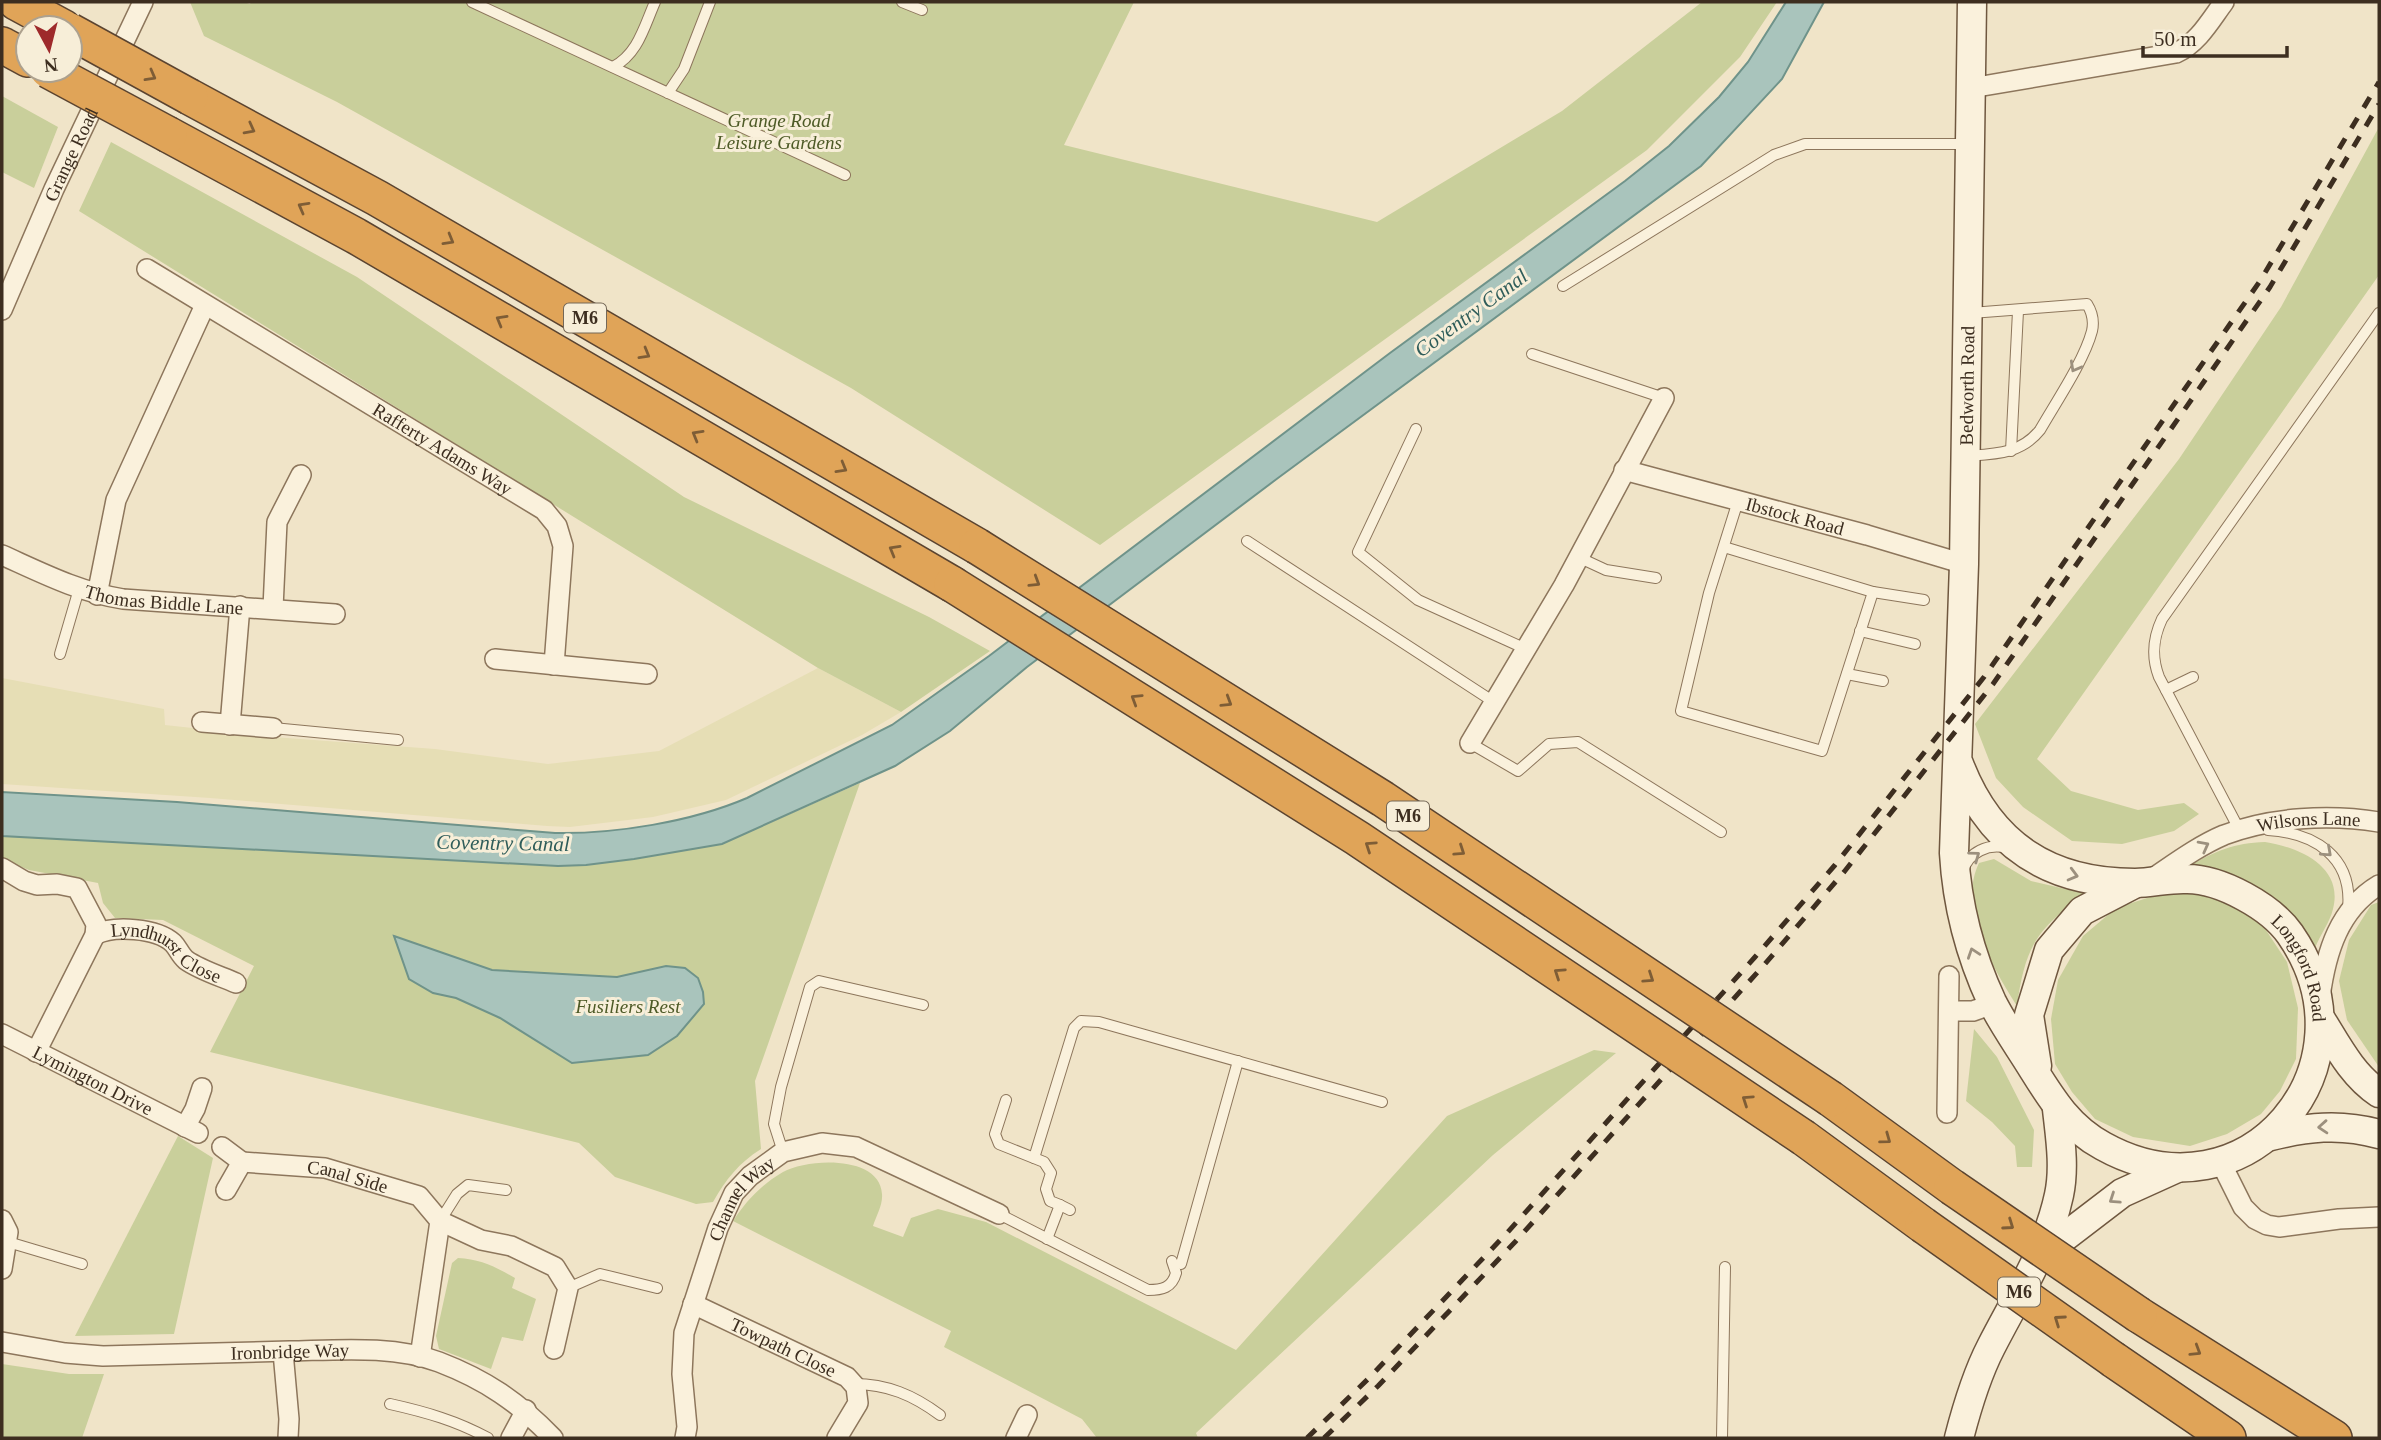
<svg xmlns="http://www.w3.org/2000/svg" width="2381" height="1440" font-family="Georgia,serif">
	<style>
		.farmland { fill: #e6deb5 }
		.green { fill: #c9cf9b }
		.water { fill: #a9c4bc; stroke: #6f938a; stroke-width: 2 }
		.lines { fill: none; stroke-linecap: round; stroke-linejoin: round }
		.service-casing { stroke: #8d765c; stroke-width: 12 }
		.minor-casing { stroke: #8d765c; stroke-width: 22 }
		.secondary-casing { stroke: #6f573f; stroke-width: 31 }
		.motorway-casing { stroke: #5b4430; stroke-width: 38 }
		.service { stroke: #faf1dc; stroke-width: 10 }
		.minor { stroke: #faf1dc; stroke-width: 19 }
		.secondary { stroke: #faf1dc; stroke-width: 28 }
		.motorway { stroke: #e0a458; stroke-width: 35 }
		.rail { stroke: #3d2e20; stroke-width: 5; stroke-dasharray: 12 12; stroke-linecap: butt }
		.motorway-bridge-casing { stroke: #5b4430; stroke-width: 38; stroke-linecap: butt }
		.motorway-bridge { stroke: #e0a458; stroke-width: 35 }
		.oneway { stroke: #7e5d36 }
		.oneway2 { stroke: #9c907e }
		.labels { text-anchor: middle; stroke-width: 6; stroke-linejoin: round; paint-order: stroke }
		.shield { fill: #f7eed8; stroke: #756857; stroke-width: 2 }
		.shield-label { font-size: 18px; font-weight: bold; fill: #3d2e20 }
		.park-label { font-size: 19px; font-style: italic; fill: #4d5a26; stroke: #f7eed8 }
		.street-label { font-size: 19px; fill: #3d2e20; stroke: #f7eed8 }
		.water-label { font-size: 21px; font-style: italic; fill: #2f5d5a; stroke: #f7eed8 }
	</style>
	<rect width="100%" height="100%" fill="#f0e4c8"/>
	<!-- farmland -->
	<polygon class="farmland" points="818,668 901,712 862,735 726,800 653,817 570,827 547,826 210,798 2,784 2,678 164,709 165,725 273,737 435,749 548,764 659,751"/>
	<!-- green -->
	<g class="green">
		<polygon points="190,2 244,2 250,4 251,2 1134,2 1064,145 1377,222 1562,111 1702,2 1777,2 1740,57 1647,150 1100,545 851,388 337,102 204,36"/>
		<polygon points="2,96 58,127 34,188 2,172"/>
		<polygon points="2379,127 2379,275 2037,759 2071,791 2138,810 2184,803 2199,814 2174,831 2122,844 2072,841 2023,807 1996,778 1975,724 2179,459 2281,307"/>
		<polygon points="111,142 357,277 684,497 929,617 990,651 901,712 818,668 79,211"/>
		<path d="M860,783L755,1081L761,1149C739,1163 726,1179 713,1202L696,1204L615,1177L579,1143L210,1052L254,966L163,920L115,918L103,903L98,883L29,870L2,859V836L558,866L634,859L722,844Z"/>
		<path d="M2265,842C2298,847 2344,866 2333,909C2330,922 2320,935 2315,948C2275,898 2255,877 2189,866C2216,851 2234,843 2265,842Z"/>
		<path d="M1994,859L2031,881L2087,894C2037,927 2025,947 2017,1006C1993,968 1957,908 1979,863Z"/>
		<polygon points="2172,890 2215,897 2258,918 2287,962 2298,1008 2296,1059 2280,1091 2261,1114 2227,1134 2190,1146 2133,1137 2095,1119 2072,1092 2055,1064 2051,1019 2058,980 2083,936 2116,908"/>
		<polygon points="2379,902 2379,1067 2347,1020 2339,981 2349,940 2371,905"/>
		<polygon points="1974,1029 1997,1057 2034,1130 2032,1167 2017,1167 2015,1146 1992,1122 1966,1101"/>
		<path d="M1594,1050L1616,1053L1493,1155L1196,1433L1198,1438H1097L1082,1419L944,1347L951,1331L733,1221C746,1201 762,1184 783,1172C808,1158 880,1155 882,1194C883,1205 876,1216 873,1226L903,1237L911,1218L938,1209L986,1222L1236,1350L1447,1116Z"/>
		<polygon points="178,1136 213,1158 174,1334 75,1336"/>
		<path d="M458,1258C480,1259 496,1267 515,1278L512,1288L536,1299L523,1341L502,1337L491,1369L439,1349L436,1336L452,1263Z"/>
		<polygon points="2,1364 69,1374 104,1374 82,1438 2,1438"/>
	</g>
	<!-- water -->
	<g class="water">
		<path d="M1786,2H1824L1782,79L1701,166L1278,478L1027,667L950,731L895,766L722,844L634,859L586,865L558,866L2,836V792L177,802L555,833C615,834 691,822 747,798L892,725L989,656L1390,353L1625,181L1669,146L1719,97L1748,62Z"/>
		<polygon points="394,936 492,970 617,977 666,966 685,968 698,978 703,992 704,1004 677,1036 648,1055 572,1063 500,1018 456,998 433,993 409,979"/>
	</g>
	<g class="lines">
		<defs>
			<g id="service">
				<polyline points="472,2 845,175"/>
				<polyline points="902,2 922,10"/>
				<path d="M613,67C638,54 644,27 655,2"/>
				<polyline points="668,93 684,69 710,2"/>
				<polyline points="1563,286 1774,155 1805,144 1969,144"/>
				<polyline points="1532,354 1664,398"/>
				<polyline points="1416,429 1358,552 1418,600 1526,649"/>
				<polyline points="2011,451 2018,311"/>
				<path d="M1967,456C1995,454 2021,454 2040,430C2056,402 2084,361 2092,331C2094,322 2092,312 2087,304L1971,313"/>
				<polyline points="1247,541 1494,702"/>
				<polyline points="1724,547 1873,592 1822,751 1681,711 1709,593 1738,501"/>
				<polyline points="1578,557 1606,570 1656,578"/>
				<polyline points="1873,592 1924,600"/>
				<polyline points="1860,631 1915,644"/>
				<polyline points="60,654 79,589"/>
				<polyline points="1847,674 1883,681"/>
				<polyline points="2166,690 2193,677"/>
				<polyline points="273,728 398,740"/>
				<polyline points="1470,743 1518,771 1549,744 1578,742 1721,832"/>
				<path d="M2268,830C2315,833 2353,857 2348,909"/>
				<path d="M2242,831H2240L2159,677C2151,656 2153,638 2162,619L2379,313"/>
				<path d="M1963,871C1968,852 1989,843 2007,848"/>
				<polyline points="1006,1100 995,1134 999,1144 1044,1162 1051,1173 1046,1189 1050,1201 1060,1205"/>
				<polyline points="783,1152 774,1124 781,1087 810,987 819,981 923,1005"/>
				<polyline points="1034,1158 1074,1028 1081,1021 1099,1022 1382,1102"/>
				<path d="M999,1214L1148,1290C1162,1290 1172,1288 1176,1273L1172,1261"/>
				<polyline points="440,1221 457,1194 468,1185 506,1190"/>
				<polyline points="1047,1239 1060,1205 1070,1210"/>
				<polyline points="8,1242 82,1264"/>
				<polyline points="1181,1264 1238,1061"/>
				<polyline points="568,1288 600,1274 657,1288"/>
				<path d="M854,1384C887,1384 913,1395 940,1415"/>
				<path d="M390,1404C426,1412 457,1421 488,1438"/>
				<polyline points="1722,1438 1725,1267"/>
			</g>
			<g id="minor">
				<path d="M1971,88L2176,53C2198,43 2210,21 2224,2"/>
				<path id="s1" d="M147,269L544,510L557,526L563,546L554,665"/>
				<path id="s2" d="M2,310L54,189L143,2"/>
				<path id="s3" d="M1624,470L1867,535L1964,564"/>
				<path id="s4" d="M2,555C42,573 79,592 123,599L335,614"/>
				<polyline points="97,595 116,500 205,305"/>
				<polyline points="273,608 277,522 301,475"/>
				<polyline points="495,659 647,674"/>
				<polyline points="202,722 273,728"/>
				<polyline points="230,725 240,606"/>
				<polyline points="1470,743 1564,585 1664,398"/>
				<polyline points="2,868 24,881 37,885 57,884 77,888 96,924 95,935 36,1052"/>
				<path id="s5" d="M2150,880C2174,864 2198,846 2224,835C2271,817 2330,814 2379,822"/>
				<path id="s6" d="M95,935C113,925 157,928 173,943C178,948 180,955 186,960C200,970 220,976 236,983"/>
				<path d="M2320,997C2326,952 2339,909 2379,885"/>
				<polyline points="1949,1011 1973,1011 1993,1004"/>
				<path id="s7" d="M2,1034L198,1133"/>
				<polyline points="1947,1113 1949,976"/>
				<polyline points="185,1127 195,1109 202,1088"/>
				<polyline points="222,1147 242,1162 226,1190"/>
				<path id="s8" d="M242,1162L325,1168L419,1196L440,1221L420,1357"/>
				<polyline points="2221,1163 2243,1207 2255,1219 2267,1225 2279,1227 2339,1219 2379,1217"/>
				<polyline points="2,1220 8,1232 2,1269"/>
				<polyline points="440,1221 481,1240 511,1246 555,1267 568,1288 554,1349"/>
				<path id="s9" d="M693,1304L847,1377L856,1387L858,1403L837,1438"/>
				<path id="s10" d="M2,1342L65,1353L103,1356C165,1354 228,1353 290,1351C338,1350 393,1345 439,1362C486,1380 518,1402 553,1438"/>
				<polyline points="283,1352 289,1419 288,1438"/>
				<polyline points="511,1438 526,1410"/>
				<path id="s11" d="M685,1438L687,1427L682,1374L684,1333L718,1228L734,1193L750,1176L783,1152L822,1143L856,1147L999,1214"/>
				<polyline points="1016,1438 1027,1415"/>
			</g>
			<g id="secondary">
				<path id="s12" d="M1959,764C1990,845 2049,883 2135,883C2152,883 2170,878 2187,879C2221,879 2271,907 2290,934C2381,1065 2247,1226 2103,1146C2068,1127 2051,1098 2031,1066C2018,1045 2003,1024 1992,1002C1970,955 1957,905 1954,853L1964,564L1972,2"/>
				<path d="M2322,1021C2338,1047 2353,1076 2379,1093"/>
				<polyline points="2037,1066 2029,1015 2049,950 2082,911 2134,884"/>
				<path d="M2267,1137C2306,1127 2340,1123 2379,1134"/>
				<polyline points="2041,1255 2122,1193 2175,1169"/>
				<path d="M1959,1438C1967,1407 1976,1376 1991,1347C2017,1296 2047,1251 2059,1195C2065,1167 2060,1137 2057,1109"/>
			</g>
			<g id="motorway">
				<polyline points="16,2 64,28"/>
				<polyline points="2,45 28,59"/>
				<polyline points="190,97 377,198 977,546"/>
				<polyline points="169,135 356,236 952,584"/>
				<polyline points="1831,1099 1952,1187"/>
				<polyline points="1804,1138 1923,1225"/>
				<polyline points="2139,1315 2334,1438"/>
				<polyline points="2114,1360 2228,1438"/>
			</g>
		</defs>
		<!-- service casing -->
		<use href="#service" class="service-casing"/>
		<!-- minor casing -->
		<use href="#minor" class="minor-casing"/>
		<!-- secondary casing -->
		<use href="#secondary" class="secondary-casing"/>
		<!-- motorway casing -->
		<use href="#motorway" class="motorway-casing"/>
		<!-- service -->
		<use href="#service" class="service"/>
		<!-- minor -->
		<use href="#minor" class="minor"/>
		<!-- secondary -->
		<use href="#secondary" class="secondary"/>
		<!-- motorway -->
		<use href="#motorway" class="motorway"/>
		<!-- rail -->
		<g class="rail">
			<polyline points="1307,1438 1369,1378 1506,1234 1755,957 1835,865 1984,677 2260,281 2379,82"/>
			<polyline points="1324,1438 1378,1386 1515,1242 1764,965 1844,872 1993,684 2270,287 2379,104"/>
		</g>
		<defs>
			<g id="motorway-bridge">
				<polyline points="70,31 190,97"/>
				<polyline points="48,70 169,135"/>
				<polyline points="977,546 1383,799 1831,1099"/>
				<polyline points="952,584 1357,838 1804,1138"/>
				<polyline points="1952,1187 2139,1315"/>
				<polyline points="1923,1225 2114,1360"/>
			</g>
		</defs>
		<!-- motorway-bridge casing -->
		<use href="#motorway-bridge" class="motorway-bridge-casing"/>
		<!-- motorway-bridge -->
		<use href="#motorway-bridge" class="motorway-bridge"/>
	</g>
	<!-- one-way arrows -->
	<defs><path id="oneway-chevron" d="M-2-3.5L2.5 0L-2 3.5" fill="none" stroke-width="1.6" stroke-linecap="round" stroke-linejoin="round" transform="scale(1.75)"/></defs>
	<g class="oneway">
		<use href="#oneway-chevron" transform="translate(151 76) rotate(29)"/>
		<use href="#oneway-chevron" transform="translate(250 129) rotate(28)"/>
		<use href="#oneway-chevron" transform="translate(303 207) rotate(-151)"/>
		<use href="#oneway-chevron" transform="translate(449 240) rotate(30)"/>
		<use href="#oneway-chevron" transform="translate(501 320) rotate(-150)"/>
		<use href="#oneway-chevron" transform="translate(645 354) rotate(30)"/>
		<use href="#oneway-chevron" transform="translate(697 435) rotate(-150)"/>
		<use href="#oneway-chevron" transform="translate(842 468) rotate(30)"/>
		<use href="#oneway-chevron" transform="translate(894 550) rotate(-150)"/>
		<use href="#oneway-chevron" transform="translate(1035 582) rotate(32)"/>
		<use href="#oneway-chevron" transform="translate(1136 699) rotate(-148)"/>
		<use href="#oneway-chevron" transform="translate(1227 702) rotate(32)"/>
		<use href="#oneway-chevron" transform="translate(1370 846) rotate(-146)"/>
		<use href="#oneway-chevron" transform="translate(1460 851) rotate(34)"/>
		<use href="#oneway-chevron" transform="translate(1559 973) rotate(-146)"/>
		<use href="#oneway-chevron" transform="translate(1649 978) rotate(34)"/>
		<use href="#oneway-chevron" transform="translate(1747 1100) rotate(-146)"/>
		<use href="#oneway-chevron" transform="translate(1886 1139) rotate(36)"/>
		<use href="#oneway-chevron" transform="translate(2009 1225) rotate(35)"/>
		<use href="#oneway-chevron" transform="translate(2059 1320) rotate(-145)"/>
		<use href="#oneway-chevron" transform="translate(2196 1351) rotate(32)"/>
	</g>
	<g class="oneway2">
		<use href="#oneway-chevron" transform="translate(2075 367) rotate(119)"/>
		<use href="#oneway-chevron" transform="translate(2204 846) rotate(-28)"/>
		<use href="#oneway-chevron" transform="translate(2327 852) rotate(42)"/>
		<use href="#oneway-chevron" transform="translate(1975 856) rotate(-36)"/>
		<use href="#oneway-chevron" transform="translate(2073 875) rotate(15)"/>
		<use href="#oneway-chevron" transform="translate(1973 953) rotate(-109)"/>
		<use href="#oneway-chevron" transform="translate(2323 1127) rotate(176)"/>
		<use href="#oneway-chevron" transform="translate(2114 1199) rotate(146)"/>
	</g>
	<g class="labels">
		<!-- shield labels -->
		<g class="shield">
			<rect x="564" y="303.5" width="42" height="29" rx="5"/>
			<rect x="1387" y="801.5" width="42" height="29" rx="5"/>
			<rect x="1998" y="1277.5" width="42" height="29" rx="5"/>
		</g>
		<g class="shield-label">
			<text x="585" y="324">M6</text>
			<text x="1408" y="822">M6</text>
			<text x="2019" y="1298">M6</text>
		</g>
		<!-- park labels -->
		<g class="park-label">
			<text x="779" y="127">Grange Road<tspan x="779" dy="22">Leisure Gardens</tspan></text>
			<text x="628" y="1013">Fusiliers Rest</text>
		</g>
		<!-- street labels -->
		<g class="street-label">
			<text dy="7" stroke="none"><textPath href="#s2" startOffset="170">Grange Road</textPath></text>
			<text dy="7" stroke="none"><textPath href="#s12" startOffset="1606">Bedworth Road</textPath></text>
			<text dy="7" stroke="none"><textPath href="#s1" startOffset="346">Rafferty Adams Way</textPath></text>
			<text dy="7" stroke="none"><textPath href="#s3" startOffset="177">Ibstock Road</textPath></text>
			<text dy="7" stroke="none"><textPath href="#s4" startOffset="170">Thomas Biddle Lane</textPath></text>
			<text dy="7" stroke="none"><textPath href="#s5" startOffset="173">Wilsons Lane</textPath></text>
			<text dy="7" stroke="none"><textPath href="#s6" startOffset="79">Lyndhurst Close</textPath></text>
			<text dy="7" stroke="none"><textPath href="#s12" startOffset="436">Longford Road</textPath></text>
			<text dy="7" stroke="none"><textPath href="#s7" startOffset="102">Lymington Drive</textPath></text>
			<text dy="7" stroke="none"><textPath href="#s8" startOffset="107">Canal Side</textPath></text>
			<text dy="7" stroke="none"><textPath href="#s11" startOffset="254">Channel Way</textPath></text>
			<text dy="7" stroke="none"><textPath href="#s9" startOffset="100">Towpath Close</textPath></text>
			<text dy="7" stroke="none"><textPath href="#s10" startOffset="289">Ironbridge Way</textPath></text>
		</g>
		<!-- water labels -->
		<g class="water-label">
			<text transform="translate(1471 313) rotate(-36)" y="7">Coventry Canal</text>
			<text transform="translate(503 843) rotate(1)" y="7">Coventry Canal</text>
		</g>
	</g>
	<!-- border -->
	<rect width="2381" height="1440" fill="none" stroke="#3d2e20" stroke-width="7"/>
	<!-- north arrow -->
	<g transform="translate(49 49) rotate(173)"><circle r="33" fill="#f7eed8" stroke="#ada18e" stroke-width="2"/>
	<path d="M0-5L12 26L0 18L-12 26Z" fill="#9e2a2b"/>
	<text y="-10" font-size="19" font-weight="bold" text-anchor="middle" fill="#3d2e20">N</text>
	</g>
	<!-- scale -->
	<path d="M2143 46v10h144v-10" fill="none" stroke="#3d2e20" stroke-width="3.5"/>
	<text x="2154" y="46" font-size="21" fill="#3d2e20" stroke="#f7eed8" stroke-width="5" paint-order="stroke">50 m</text>
</svg>
